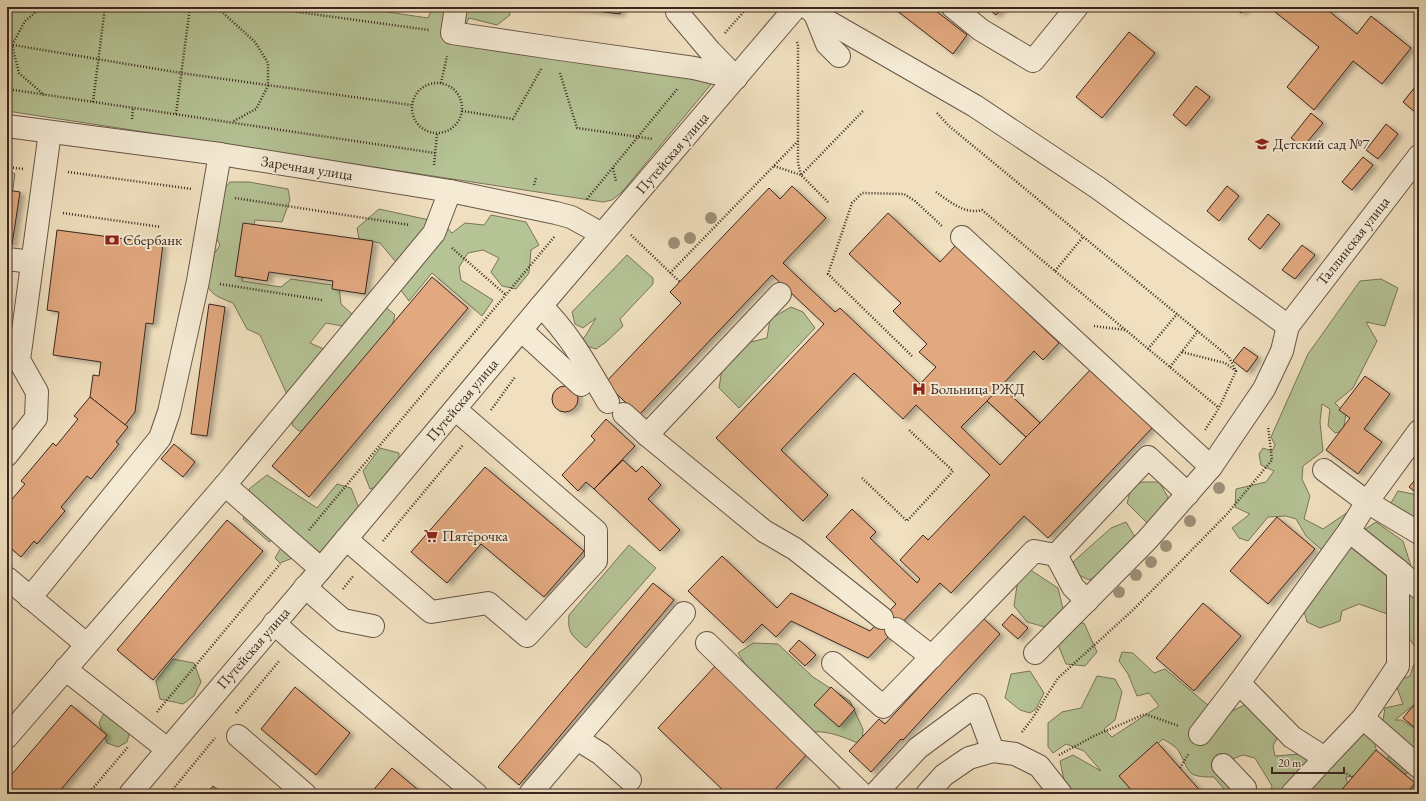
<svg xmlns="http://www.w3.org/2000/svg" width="1426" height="801" font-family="'EB Garamond',serif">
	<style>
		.green { fill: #b5c395; stroke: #78755a }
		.building { fill: #e2a87f; stroke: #3a2720; fill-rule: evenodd; filter: url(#shadow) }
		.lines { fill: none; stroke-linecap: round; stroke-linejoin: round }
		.minor-casing { stroke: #685548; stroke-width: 24 }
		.path { stroke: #3a2720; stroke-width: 2.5; stroke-dasharray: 1 2; stroke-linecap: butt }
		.minor { stroke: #f5ebd5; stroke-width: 22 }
		.tree { fill: #9d9078 }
		.labels { text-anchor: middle; stroke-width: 4; stroke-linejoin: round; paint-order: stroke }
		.poi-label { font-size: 15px; fill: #3a2720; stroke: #f5ebd5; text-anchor: start }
		.street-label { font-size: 15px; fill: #3a2720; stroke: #f5ebd5 }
	</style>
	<defs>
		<filter id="shadow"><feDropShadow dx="4.5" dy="2.5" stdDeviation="2" flood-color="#0004"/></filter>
	</defs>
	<rect width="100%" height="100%" fill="#f0e0bf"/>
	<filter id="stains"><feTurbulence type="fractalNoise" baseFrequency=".005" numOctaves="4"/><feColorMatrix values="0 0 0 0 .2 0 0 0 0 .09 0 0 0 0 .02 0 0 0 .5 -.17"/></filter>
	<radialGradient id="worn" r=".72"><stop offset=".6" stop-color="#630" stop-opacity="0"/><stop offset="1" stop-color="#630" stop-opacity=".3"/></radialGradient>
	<!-- green -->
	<g class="green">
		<polygon points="7,7 354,7 428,18 433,7 509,7 510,15 497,25 469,18 466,24 722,71 622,192 612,200 603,202 7,111"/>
		<polygon points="7,169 15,174 12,195 7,194"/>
		<path d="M230,182H249L288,189L290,200L282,222L255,220L242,281L281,287L291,279L339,286L341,304L352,314L351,323L342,326L326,323L310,343L340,356L372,312L387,308L395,315L390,334L312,429L299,431L292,425L295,412L260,335L247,329L233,303C210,294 208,293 204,269L220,245L211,227L215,201Z"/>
		<polygon points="379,209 443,223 452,233 465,223 484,225 491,215 526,222 539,245 531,250 529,273 516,289 502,286 491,272 499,258 483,250 468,253 459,267 461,280 493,300 482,316 432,273 409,301 394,281 400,267 380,243 359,239 357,228"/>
		<polygon points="627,255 653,278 653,284 620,319 623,326 606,342 596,349 583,345 576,360 550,333 564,319 582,340 586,335 596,318 583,328 575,324 572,312"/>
		<polygon points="1381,279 1398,288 1385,326 1366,322 1377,341 1353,388 1335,403 1346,414 1343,431 1335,433 1328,426 1330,409 1322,404 1320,422 1323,451 1303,466 1302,479 1310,496 1304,519 1323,529 1348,512 1364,530 1376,522 1403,541 1417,585 1419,586 1419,701 1395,720 1402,720 1419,731 1419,778 1411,772 1392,777 1385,761 1401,742 1382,726 1385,708 1403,704 1395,682 1410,676 1418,651 1393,616 1359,604 1342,611 1340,621 1320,628 1307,622 1303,607 1323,551 1306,536 1296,519 1286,516 1268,517 1248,541 1239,538 1232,528 1250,514 1235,507 1236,489 1266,482 1274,471 1261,465 1259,454 1263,448 1272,451 1275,445 1271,437 1308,354 1360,281"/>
		<polygon points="791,307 803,312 815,328 739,408 719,388 722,369 747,343 767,338 770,319"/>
		<polygon points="380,448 399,453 398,470 386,483 370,489 363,471"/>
		<polygon points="267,475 317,508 337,484 351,488 359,508 325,552 305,553 280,563 275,558 285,541 284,532 269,542 243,519 252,500 249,489"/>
		<polygon points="1142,482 1159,482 1168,497 1162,515 1148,524 1127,503 1132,486"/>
		<polygon points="1398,491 1413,494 1419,501 1419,520 1388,508"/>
		<polygon points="1126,522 1135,537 1104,573 1089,580 1077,574 1073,562 1111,528"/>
		<path d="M629,545L656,568L586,648C573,636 567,634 569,615Z"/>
		<polygon points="1029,569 1058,588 1064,613 1045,627 1027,622 1014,606 1018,579"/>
		<polygon points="1084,623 1097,652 1085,666 1066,664 1056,640 1068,626"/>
		<path d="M753,643L778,644L813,677L850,701L863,729L862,745C849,739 828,730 813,732L747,667L738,653Z"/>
		<path d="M1122,652L1133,653L1154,673L1165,669L1221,716L1247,704L1251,694L1263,691L1279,708L1275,722L1281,730L1273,746L1275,756L1300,754L1360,729L1372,735L1377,752L1358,776L1346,777L1350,794H1270L1272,786L1255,758L1243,755L1232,759L1237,794H1228L1214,777C1184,777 1191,772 1178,750C1175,746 1168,742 1163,739L1132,767L1142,794H1067L1060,761L1073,755L1101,771L1084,751L1066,744L1053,753L1048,747V723L1062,712L1081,708L1097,676L1115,679L1122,692L1115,720L1104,729L1112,737L1159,706L1149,693L1137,696L1128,674L1119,661Z"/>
		<polygon points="173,659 194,663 201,682 194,696 183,704 160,699 156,681"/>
		<polygon points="1030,671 1044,693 1036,709 1030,713 1020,710 1005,698 1011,674"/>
		<polygon points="105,711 130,731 127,742 118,747 107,743 99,723"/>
	</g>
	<!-- building -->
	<g class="building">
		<polygon points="565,7 621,7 620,14"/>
		<polygon points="892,7 931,7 967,35 953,54"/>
		<polygon points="986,7 1003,7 996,15"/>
		<polygon points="1234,7 1247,7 1241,13"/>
		<polygon points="1269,7 1324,7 1357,34 1371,16 1411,48 1382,84 1353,61 1314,110 1287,87 1319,47"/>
		<polygon points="1129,32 1155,53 1102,118 1076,97"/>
		<polygon points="1419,82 1419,106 1415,112 1403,102"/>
		<polygon points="1196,86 1210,97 1186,126 1173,115"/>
		<polygon points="1311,113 1323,123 1303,147 1291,138"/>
		<polygon points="1386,124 1398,134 1378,159 1366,150"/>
		<polygon points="1363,157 1373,165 1352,190 1342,182"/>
		<path d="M792,186L826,218L783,263L835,312L840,308L920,384L936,367L919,352L927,344L893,311L901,303L849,254L888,213L940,262L956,245L1059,343L1043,360L1034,351L1001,386L1040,423L1091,369L1153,427L1048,538L1024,516L951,593L940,583L868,658L791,621L776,637L762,624L743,643L688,591L722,556L777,608L791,593L870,631L896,604L826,537L852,509L876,532L870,538L917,583L920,579L900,560L923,535L928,540L990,475L916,405L903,419L854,373L781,450L828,495L803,521L716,438L824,324L772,275L639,415L605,383L681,303L670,292L769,188L780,199ZM987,401L1026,437L1000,465L961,427Z"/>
		<polygon points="1227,186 1239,196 1219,221 1207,211"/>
		<polygon points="7,190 20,192 12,245 7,244"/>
		<polygon points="1268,214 1280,224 1260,249 1248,239"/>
		<polygon points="243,223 373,241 365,294 332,289 333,281 269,272 267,281 235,276"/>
		<polygon points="57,230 163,244 153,324 146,323 135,412 125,425 90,397 93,375 99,376 101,362 53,355 59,312 47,310"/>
		<polygon points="1302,245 1315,255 1295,279 1282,270"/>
		<polygon points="432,277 468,308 309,497 272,466"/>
		<polygon points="209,304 225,307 207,436 191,434"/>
		<polygon points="1244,347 1258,357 1247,372 1233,361"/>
		<polygon points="1365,376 1390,394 1364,429 1382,442 1358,474 1326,450 1350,418 1339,410"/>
		<circle cx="565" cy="399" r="13"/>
		<polygon points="1001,386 1040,423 1026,437 987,401"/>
		<polygon points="90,397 128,427 116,442 119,444 91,479 87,476 61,507 65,511 37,544 34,541 21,557 7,545 7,505 25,484 21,481 53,443 56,446 78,419 74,416"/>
		<polygon points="606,419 635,446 594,489 586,482 578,491 562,475 595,440 591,436"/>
		<polygon points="174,444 195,462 183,477 161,459"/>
		<polygon points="623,460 636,472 642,466 661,485 648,499 680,530 660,551 594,489"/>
		<polygon points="485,467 584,551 544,597 481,544 447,583 411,552"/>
		<polygon points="1419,475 1419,495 1409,487"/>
		<polygon points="1277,517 1315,549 1268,604 1230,571"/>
		<polygon points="227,520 263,551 153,680 117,650"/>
		<polygon points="1419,560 1419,569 1415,565"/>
		<polygon points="653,583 674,600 519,785 498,767"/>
		<polygon points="1203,603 1241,636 1194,691 1156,658"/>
		<polygon points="1012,614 1028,628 1018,639 1002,625"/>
		<polygon points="983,618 1000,634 903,740 901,739 871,772 849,751 879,719 885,724"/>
		<polygon points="799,640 816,655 805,666 789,651"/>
		<polygon points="717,664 809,752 771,794 727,794 658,728"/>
		<polygon points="295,687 350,733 316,775 261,729"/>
		<polygon points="831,687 855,709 839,727 814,705"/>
		<polygon points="1419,699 1419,731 1403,718"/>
		<polygon points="71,705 107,735 57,794 7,794 7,780"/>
		<polygon points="1157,742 1203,794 1135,794 1119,776"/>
		<polygon points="1376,750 1415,783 1406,794 1338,794"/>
		<polygon points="392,768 423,794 370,794"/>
		<polygon points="213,786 223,794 206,794"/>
	</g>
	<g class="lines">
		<defs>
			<g id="minor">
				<polyline points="456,7 452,33 553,48 694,68 736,78"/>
				<polyline points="676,7 677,12 710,51 736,78"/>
				<polyline points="807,7 815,14 975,106 1098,188 1288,326"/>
				<polyline points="953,7 981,30 1033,61 1077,7"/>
				<polyline points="815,14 827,44 839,56"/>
				<polyline points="7,126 220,154 450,191 556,213 571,217 602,234"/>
				<polyline points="962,237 1211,467"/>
				<polyline points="7,259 32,262"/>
				<path d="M541,306C570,334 588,368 608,402"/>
				<polyline points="521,330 581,385"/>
				<polyline points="624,414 647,435 764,531 795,549 882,618"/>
				<polyline points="647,435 780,294"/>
				<polyline points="7,455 36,418 37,392 19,360 50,132"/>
				<polyline points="1324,470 1367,502 1419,533"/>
				<polyline points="225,485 321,569"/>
				<polyline points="1349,531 1398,570 1419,588"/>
				<polyline points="346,539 431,612 488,603 527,636 596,561 596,531 455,409"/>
				<polyline points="1056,555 1073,587 1087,601"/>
				<polyline points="1398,570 1398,666 1363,718 1325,758 1292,737 1239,683 1349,531 1367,502 1419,431"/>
				<polyline points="7,578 86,644"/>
				<polyline points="305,587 343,620 373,626"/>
				<polyline points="30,598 160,438 169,412 198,281 220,154"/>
				<polyline points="274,623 295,642 476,794"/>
				<polyline points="896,629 932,657"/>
				<polyline points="707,643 862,794"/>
				<polyline points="1035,653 1147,540 1211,467 1264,389 1282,351 1288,326 1419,156"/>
				<polyline points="833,663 883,707 1034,551 1056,555 1148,457 1188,494"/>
				<polyline points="65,669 167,749"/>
				<polyline points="1363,718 1419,767"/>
				<polyline points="1200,734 1239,683"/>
				<polyline points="238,736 305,794"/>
				<polyline points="7,737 225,485 434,233 450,191"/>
				<polyline points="577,739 601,754 630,780"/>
				<polyline points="1223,765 1245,788"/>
				<polyline points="130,794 321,569 541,306 796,7"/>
				<polyline points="530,794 684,613"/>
				<polyline points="875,794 918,748 976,705 993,751"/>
				<polyline points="927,794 944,775 969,758 993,751 1015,754 1039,766 1061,794"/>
				<polyline points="1292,794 1325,758"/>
			</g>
		</defs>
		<!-- minor casing -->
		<use href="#minor" class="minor-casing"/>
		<!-- path -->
		<g class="path">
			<polyline points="42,7 25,21 12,45 19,73 44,95"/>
			<polyline points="191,7 221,11 234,7"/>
			<polyline points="261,7 429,30"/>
			<polyline points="221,11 255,42 268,63 268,86 256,109 232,122"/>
			<polyline points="725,33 748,7"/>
			<polyline points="797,42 798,44 798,163 801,175"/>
			<polyline points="7,44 181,73 411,105"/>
			<polyline points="560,73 577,128 653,139"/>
			<circle cx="437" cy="108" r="25"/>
			<polyline points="441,83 447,56"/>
			<polyline points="7,89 435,153"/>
			<polyline points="93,102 105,7"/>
			<polyline points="462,111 513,119 541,69"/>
			<polyline points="937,113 949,126 1229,357 1236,371 1219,408 1205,430"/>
			<polyline points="176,114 190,7"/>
			<polyline points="132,119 133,108"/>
			<polyline points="434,165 437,134"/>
			<polyline points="774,166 801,175"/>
			<polyline points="7,167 23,169"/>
			<polyline points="613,168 616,181"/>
			<polyline points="68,172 192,189"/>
			<polyline points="534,185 536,178"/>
			<path d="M936,192C949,201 965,215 982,210L1219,408"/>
			<polyline points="235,198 410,225"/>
			<polyline points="587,199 678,88"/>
			<polyline points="828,202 801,175 864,110"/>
			<polyline points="63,213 161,227"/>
			<polyline points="631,235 680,282"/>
			<polyline points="452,248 506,295"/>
			<polyline points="1055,271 1083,237"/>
			<polyline points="670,273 798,141"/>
			<polyline points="220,284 322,300"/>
			<polyline points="1094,326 1125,330"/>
			<polyline points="1148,349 1177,314"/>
			<polyline points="1182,352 1225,363 1236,371"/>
			<polyline points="912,356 828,274 852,203 862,193 904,194 915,201 943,227"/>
			<polyline points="1170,367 1198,331"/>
			<polyline points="491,410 515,377"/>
			<polyline points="862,478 907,521 953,471 908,429"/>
			<polyline points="309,530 555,236"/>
			<polyline points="383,541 463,445"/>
			<polyline points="343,589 354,575"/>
			<polyline points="157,712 280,564"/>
			<polyline points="236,713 280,660"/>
			<polyline points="1022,732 1032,719 1058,678 1133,610 1227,514 1272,460 1268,426"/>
			<polyline points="1059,755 1094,736 1145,714 1179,726"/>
			<polyline points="1180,768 1189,753"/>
			<polyline points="1344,772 1352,777"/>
			<polyline points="88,794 128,747"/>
			<polyline points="169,794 215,738"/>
		</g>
		<!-- minor -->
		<use href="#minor" class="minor"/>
	</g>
	<!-- trees -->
	<g class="tree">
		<circle cx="711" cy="218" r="6"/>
		<circle cx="690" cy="238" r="6"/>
		<circle cx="674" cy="243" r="6"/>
		<circle cx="1219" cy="488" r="6"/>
		<circle cx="1190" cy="521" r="6"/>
		<circle cx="1166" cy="546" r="6"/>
		<circle cx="1151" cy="562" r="6"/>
		<circle cx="1136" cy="575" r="6"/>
		<circle cx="1119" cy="592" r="6"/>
	</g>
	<!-- icons -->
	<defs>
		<symbol id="school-bare" viewBox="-9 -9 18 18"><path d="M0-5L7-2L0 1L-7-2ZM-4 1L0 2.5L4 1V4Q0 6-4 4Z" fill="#8f2418" stroke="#f5ebd5" stroke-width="2.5" paint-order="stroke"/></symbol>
		<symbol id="bank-bare" viewBox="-9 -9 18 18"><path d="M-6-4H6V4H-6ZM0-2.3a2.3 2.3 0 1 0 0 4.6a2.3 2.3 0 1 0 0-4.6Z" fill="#8f2418" stroke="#f5ebd5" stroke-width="2.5" paint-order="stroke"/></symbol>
		<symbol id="hospital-bare" viewBox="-9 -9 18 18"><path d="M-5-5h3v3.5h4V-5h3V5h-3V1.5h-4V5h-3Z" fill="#8f2418" stroke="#f5ebd5" stroke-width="2.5" paint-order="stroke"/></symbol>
		<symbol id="supermarket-bare" viewBox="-9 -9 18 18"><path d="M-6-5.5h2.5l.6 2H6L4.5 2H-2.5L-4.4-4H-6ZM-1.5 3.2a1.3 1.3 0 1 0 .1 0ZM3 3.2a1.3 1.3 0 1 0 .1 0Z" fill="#8f2418" stroke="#f5ebd5" stroke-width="2.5" paint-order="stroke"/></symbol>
	</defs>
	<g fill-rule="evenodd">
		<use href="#school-bare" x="1252" y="134" width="20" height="20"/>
		<use href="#bank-bare" x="102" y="230" width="20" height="20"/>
		<use href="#hospital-bare" x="909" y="379" width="20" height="20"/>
		<use href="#supermarket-bare" x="421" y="526" width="20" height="20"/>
	</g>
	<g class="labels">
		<!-- poi labels -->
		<g class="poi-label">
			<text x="1273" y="149">Детский сад №7</text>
			<text x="123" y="245">Сбербанк</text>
			<text x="930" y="394">Больница РЖД</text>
			<text x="442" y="541">Пятёрочка</text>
		</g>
		<!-- street labels -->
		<g class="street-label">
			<text transform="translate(672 153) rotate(-49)" y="5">Путейская улица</text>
			<text transform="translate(307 168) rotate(9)" y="5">Заречная улица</text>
			<text transform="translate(1353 241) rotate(-52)" y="5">Таллинская улица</text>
			<text transform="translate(462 400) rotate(-50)" y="5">Путейская улица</text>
			<text transform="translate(253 648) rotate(-49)" y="5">Путейская улица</text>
		</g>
	</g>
	<!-- margin -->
	<rect width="1426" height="801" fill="none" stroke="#f0e0bf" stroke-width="24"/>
	<rect x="8" y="8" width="1410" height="785" fill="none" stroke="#3a2720" stroke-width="2"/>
	<rect x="12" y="12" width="1402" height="777" fill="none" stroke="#3a2720"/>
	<!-- scale -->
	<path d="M1272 767v6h72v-6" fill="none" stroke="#3a2720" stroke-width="2"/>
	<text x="1278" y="767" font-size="12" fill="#3a2720" stroke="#f5ebd5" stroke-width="3" paint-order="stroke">20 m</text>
	<rect width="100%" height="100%" filter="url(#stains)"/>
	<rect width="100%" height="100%" fill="url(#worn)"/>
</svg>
